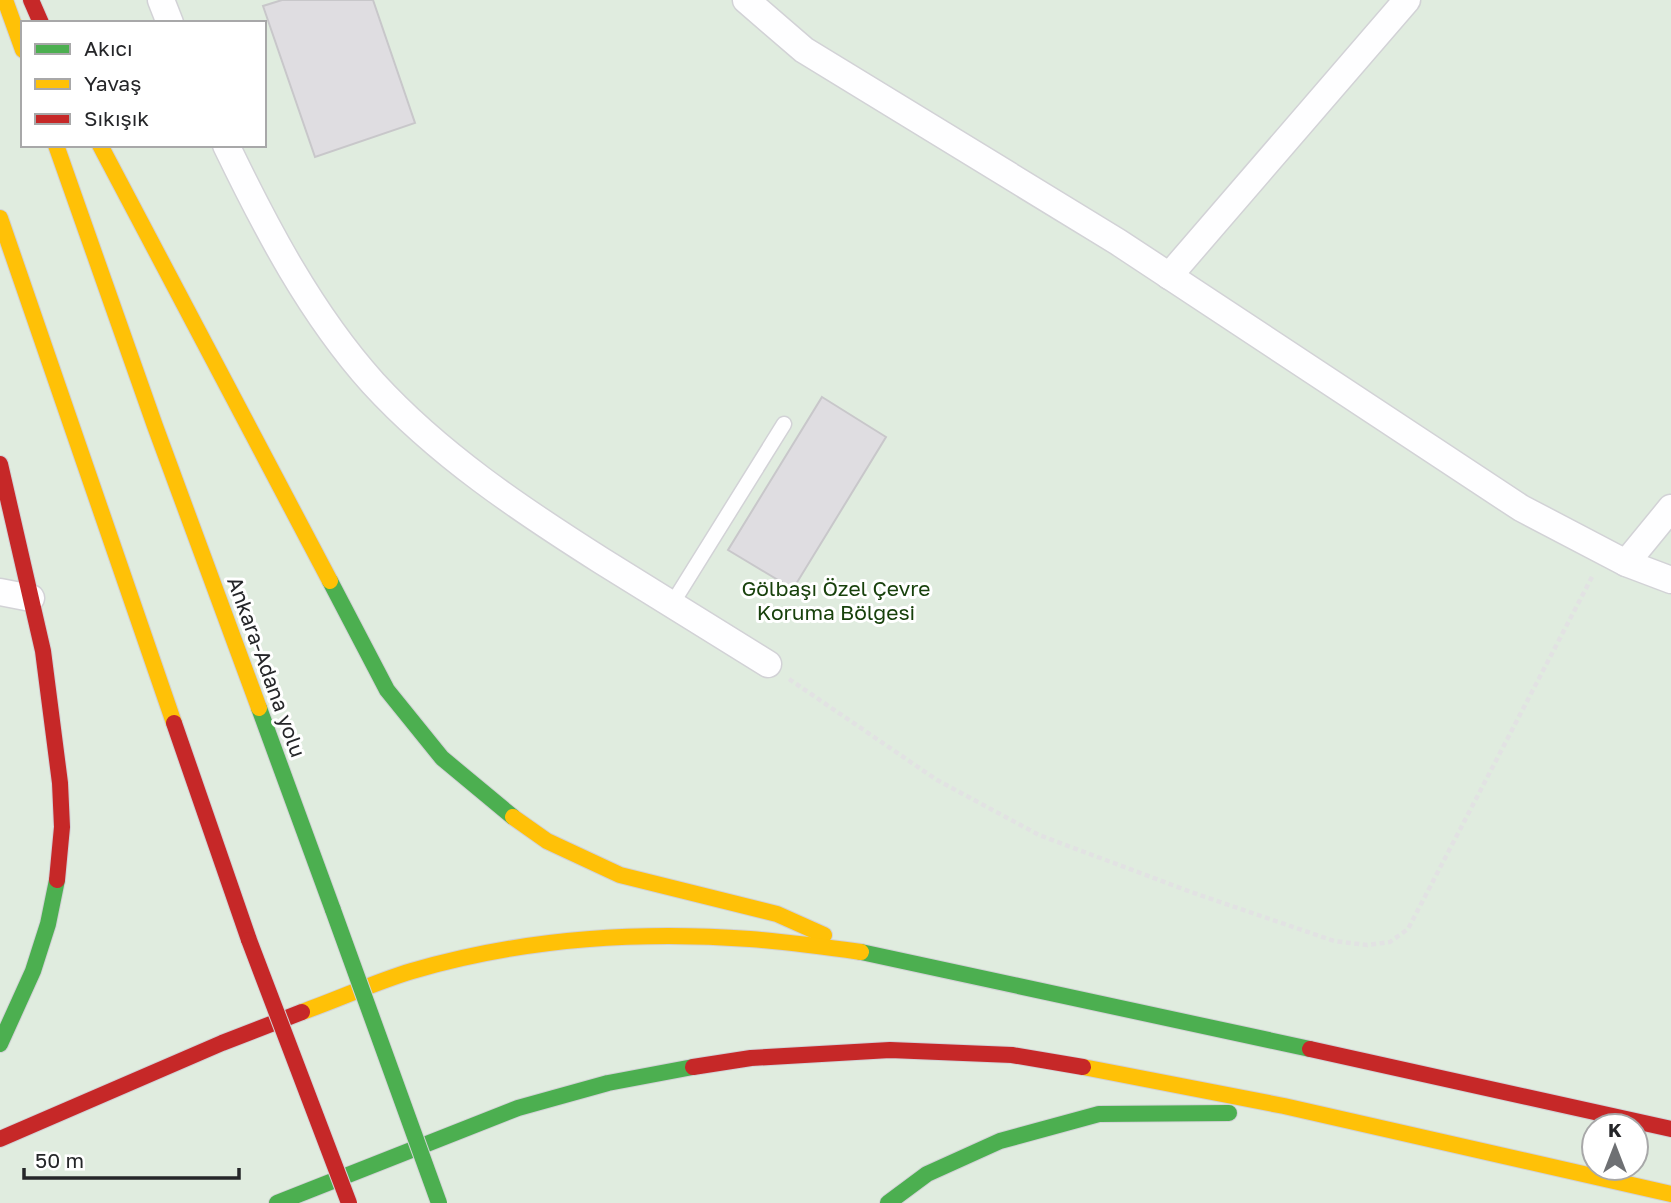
<svg xmlns="http://www.w3.org/2000/svg" width="1671" height="1203" font-family="'Golos Text',sans-serif">
	<style>
		.green { fill: #e0ecdf; fill-rule: evenodd }
		.building { fill: #dfdde1; stroke: #c8c7ca; stroke-width: 2 }
		.lines { fill: none; stroke-linecap: round; stroke-linejoin: round }
		.lane-casing { stroke: #d2d2d6; stroke-width: 17 }
		.street-casing { stroke: #d2d2d6; stroke-width: 29 }
		.fast-casing { stroke: #d2d2d6; stroke-width: 18 }
		.slow-casing { stroke: #d2d2d6; stroke-width: 18 }
		.jam-casing { stroke: #d2d2d6; stroke-width: 18 }
		.path { stroke: #e2e2e3; stroke-width: 4.5; stroke-dasharray: 5 3.5; stroke-linecap: butt }
		.lane { stroke: #fefeff; stroke-width: 14 }
		.street { stroke: #fefeff; stroke-width: 26 }
		.fast { stroke: #4caf50; stroke-width: 16 }
		.slow { stroke: #ffc107; stroke-width: 16 }
		.jam { stroke: #c62828; stroke-width: 16 }
		.fast-bridge-casing { stroke: #d4d5d8; stroke-width: 18; stroke-linecap: butt }
		.jam-bridge-casing { stroke: #d4d5d8; stroke-width: 18; stroke-linecap: butt }
		.fast-bridge { stroke: #4caf50; stroke-width: 16 }
		.jam-bridge { stroke: #c62828; stroke-width: 16 }
		.labels { text-anchor: middle; stroke-width: 6; stroke-linejoin: round; paint-order: stroke }
		.park-label { font-size: 21px; fill: #18410c; stroke: #fff }
		.street-label { font-size: 21px; fill: #252629; stroke: #fff }
	</style>
	<rect width="100%" height="100%" fill="#f7f8fc"/>
	<!-- green -->
	<path class="green" d="M0,0H1671V1203H0ZM23,23H264V145H23ZM1594,1126H1636V1168H1594Z"/>
	<!-- building -->
	<g class="building">
		<polygon points="282,0 373,0 415,123 315,157 263,6"/>
		<polygon points="822,397 886,437 793,589 728,550"/>
	</g>
	<g class="lines">
		<defs>
			<polyline id="lane" points="672,604 784,424"/>
			<g id="street">
				<polyline points="161,0 170,23"/>
				<polyline points="746,0 804,50 1118,242 1521,508 1626,563 1671,580"/>
				<path d="M226,145C266,228 311,314 373,383C439,455 520,509 602,561C657,595 713,630 768,664"/>
				<polyline points="1169,276 1407,0"/>
				<polyline points="1626,563 1671,508"/>
				<polyline points="0,592 31,598"/>
			</g>
			<g id="fast">
				<polyline points="330,581 387,690 442,758 513,817"/>
				<polyline points="259,708 333,910"/>
				<polyline points="861,952 1310,1049"/>
				<polyline points="0,1044 33,971 48,924 57,880"/>
				<polyline points="277,1203 518,1108 608,1083 693,1067"/>
				<polyline points="888,1203 927,1174 1000,1141 1099,1114 1229,1113"/>
			</g>
			<g id="slow">
				<polyline points="5,0 23,50"/>
				<polyline points="56,145 155,426 259,708"/>
				<polyline points="100,145 330,581"/>
				<polyline points="0,218 174,723"/>
				<polyline points="513,817 547,841 620,875 777,914 824,935"/>
				<path d="M302,1012C339,999 375,982 412,971C521,939 638,931 750,939C787,942 825,947 861,952"/>
				<polyline points="1083,1067 1284,1106 1671,1194"/>
			</g>
			<g id="jam">
				<polyline points="31,0 41,23"/>
				<polyline points="0,464 43,651 60,783 62,827 57,880"/>
				<polyline points="174,723 249,940"/>
				<polyline points="1310,1049 1671,1129"/>
				<polyline points="693,1067 751,1058 890,1050 1012,1055 1083,1067"/>
				<polyline points="0,1139 222,1043 302,1012"/>
			</g>
		</defs>
		<!-- lane casing -->
		<use href="#lane" class="lane-casing"/>
		<!-- street casing -->
		<use href="#street" class="street-casing"/>
		<!-- fast casing -->
		<use href="#fast" class="fast-casing"/>
		<!-- slow casing -->
		<use href="#slow" class="slow-casing"/>
		<!-- jam casing -->
		<use href="#jam" class="jam-casing"/>
		<!-- path -->
		<polyline class="path" points="789,679 937,780 1039,835 1191,892 1334,941 1367,945 1390,942 1408,929 1593,575"/>
		<!-- lane -->
		<use href="#lane" class="lane"/>
		<!-- street -->
		<use href="#street" class="street"/>
		<!-- fast -->
		<use href="#fast" class="fast"/>
		<!-- slow -->
		<use href="#slow" class="slow"/>
		<!-- jam -->
		<use href="#jam" class="jam"/>
		<defs>
			<polyline id="fast-bridge" points="333,910 439,1203"/>
			<polyline id="jam-bridge" points="249,940 349,1203"/>
		</defs>
		<!-- fast-bridge casing -->
		<use href="#fast-bridge" class="fast-bridge-casing"/>
		<!-- jam-bridge casing -->
		<use href="#jam-bridge" class="jam-bridge-casing"/>
		<!-- fast-bridge -->
		<use href="#fast-bridge" class="fast-bridge"/>
		<!-- jam-bridge -->
		<use href="#jam-bridge" class="jam-bridge"/>
	</g>
	<g class="labels">
		<!-- park labels -->
		<g class="park-label">
			<text x="836" y="596">Gölbaşı Özel Çevre<tspan x="836" dy="24">Koruma Bölgesi</tspan></text>
		</g>
		<!-- street labels -->
		<g class="street-label">
			<text transform="translate(266 667) rotate(70)" y="7">Ankara-Adana yolu</text>
		</g>
	</g>
	<!-- legend -->
	<rect x="21" y="21" width="245" height="126" fill="#ffffff" stroke="#a8a8a9" stroke-width="2"/>
	<rect x="35" y="44" width="35" height="10" fill="#4caf50" stroke="#a8a8a9" stroke-width="2"/>
	<text x="84" y="56" font-size="21" fill="#252629">Akıcı</text>
	<rect x="35" y="79" width="35" height="10" fill="#ffc107" stroke="#a8a8a9" stroke-width="2"/>
	<text x="84" y="91" font-size="21" fill="#252629">Yavaş</text>
	<rect x="35" y="114" width="35" height="10" fill="#c62828" stroke="#a8a8a9" stroke-width="2"/>
	<text x="84" y="126" font-size="21" fill="#252629">Sıkışık</text>
	<!-- north arrow -->
	<g transform="translate(1615 1147)"><circle r="33" fill="#ffffff" stroke="#a8a8a9" stroke-width="2"/>
	<path d="M0-5L12 26L0 18L-12 26Z" fill="#6e7073"/>
	<text y="-10" font-size="19" font-weight="bold" text-anchor="middle" fill="#252629">K</text>
	</g>
	<!-- scale -->
	<path d="M24 1168v10h215v-10" fill="none" stroke="#252629" stroke-width="3.5"/>
	<text x="35" y="1168" font-size="21" fill="#252629" stroke="#ffffff" stroke-width="5" paint-order="stroke">50 m</text>
</svg>
